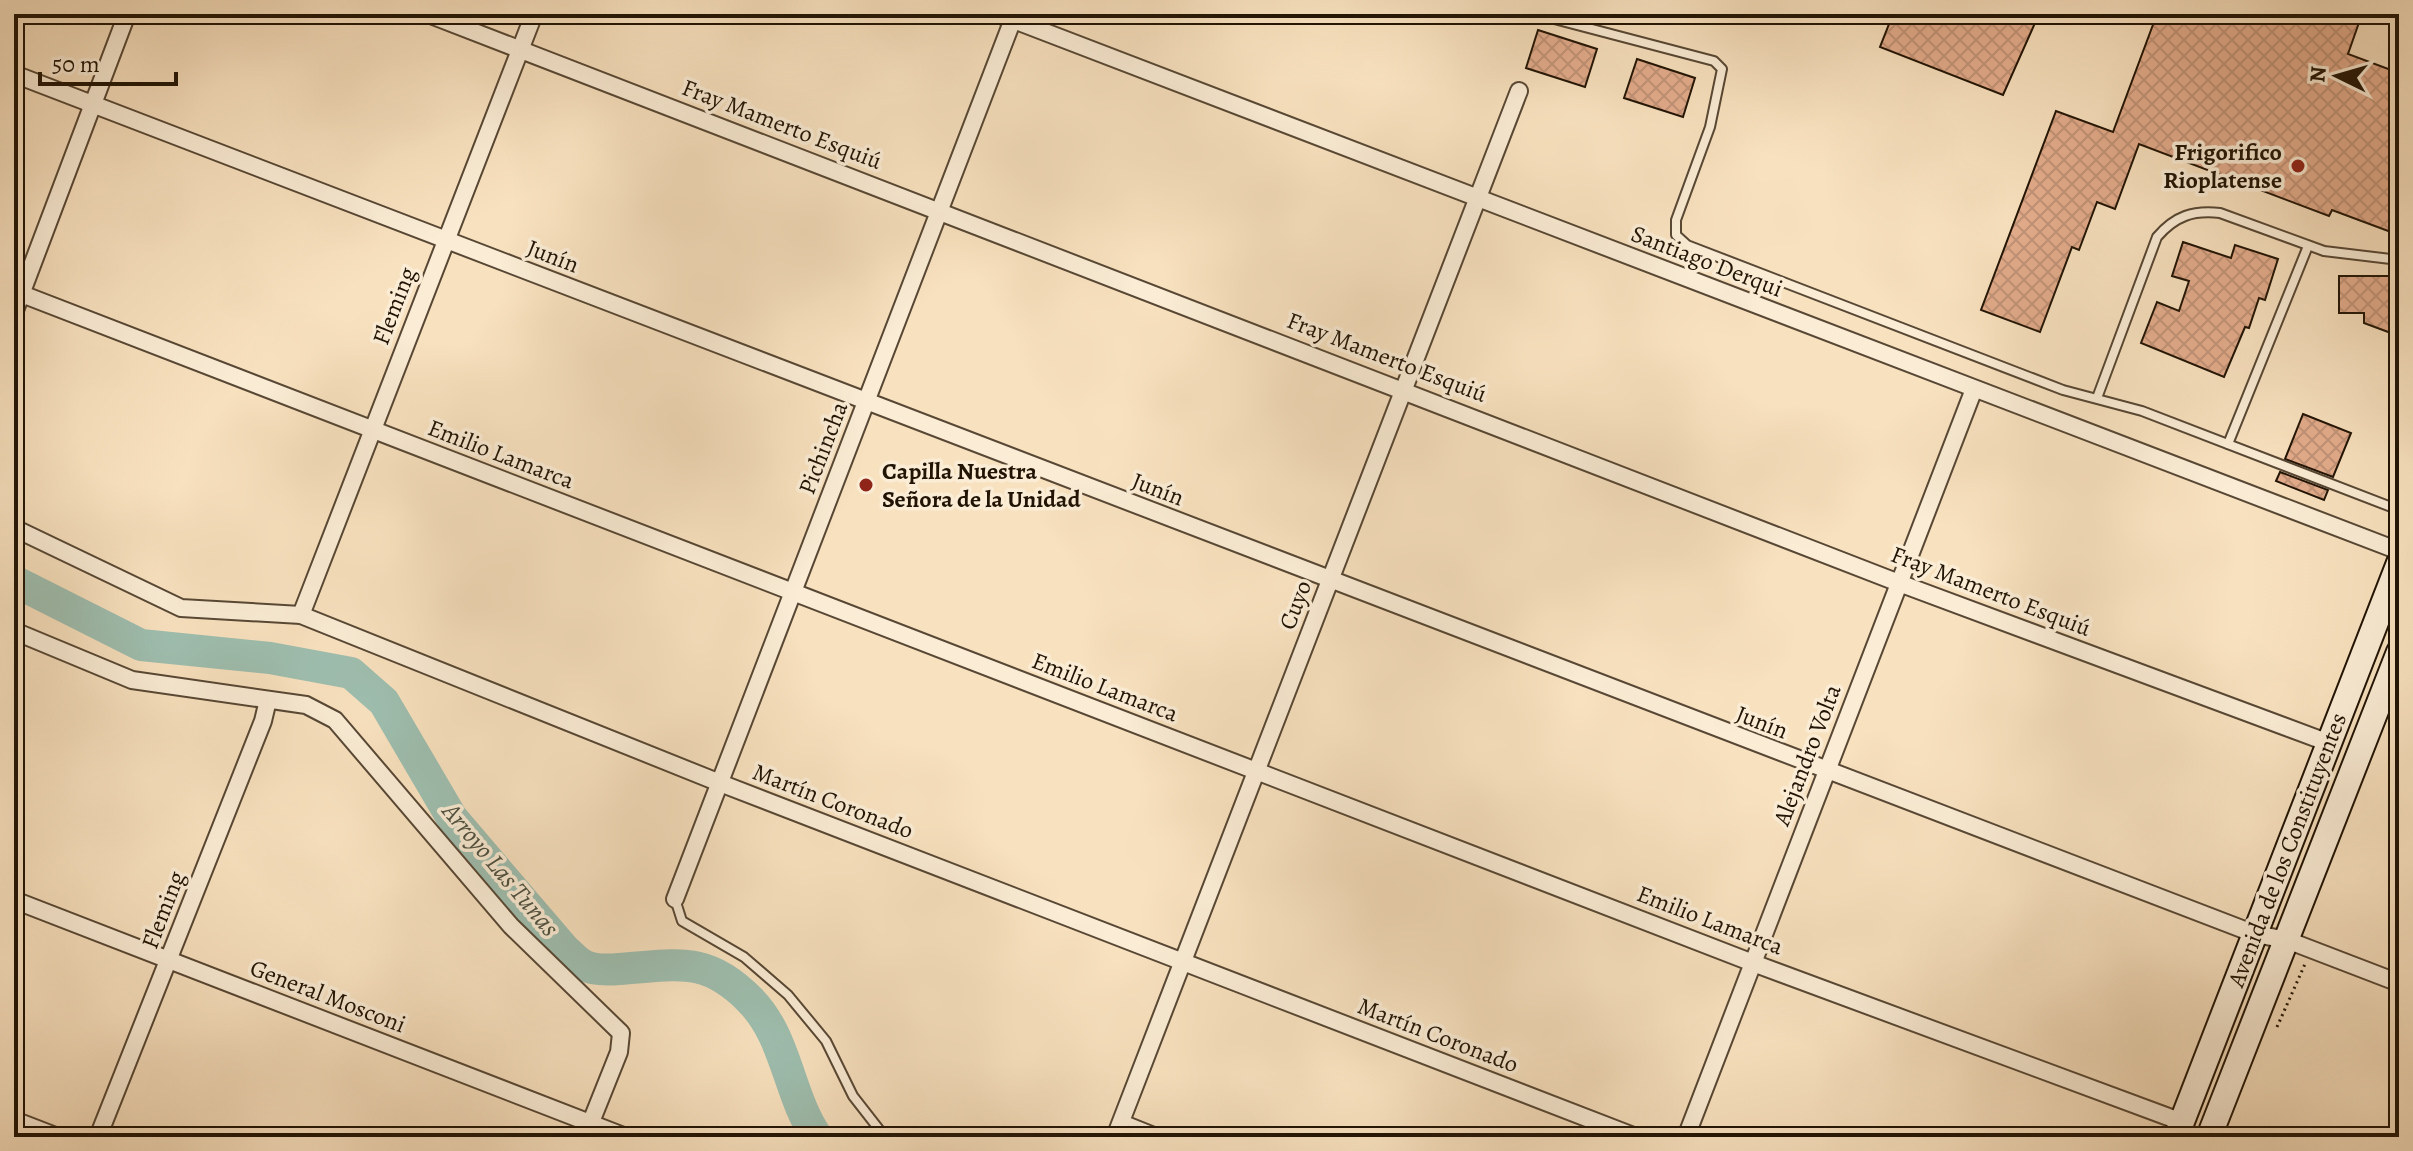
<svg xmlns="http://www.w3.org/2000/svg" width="2413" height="1151" font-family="Alegreya,serif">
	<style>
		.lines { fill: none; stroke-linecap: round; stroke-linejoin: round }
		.river { stroke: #9ebeaf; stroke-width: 32 }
		.building { fill: url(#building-cross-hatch); stroke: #211405; stroke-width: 2 }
		.service-casing { stroke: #574734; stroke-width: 12 }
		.minor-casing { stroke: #574734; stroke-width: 20 }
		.secondary-casing { stroke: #211405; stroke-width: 28 }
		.path { stroke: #211405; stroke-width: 3; stroke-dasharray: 2 4; stroke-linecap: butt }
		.service { stroke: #faecd5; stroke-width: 8 }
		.minor { stroke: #faecd5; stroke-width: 16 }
		.secondary { stroke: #faecd5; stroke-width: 24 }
		.poi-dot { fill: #8f2418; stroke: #faecd5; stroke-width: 3 }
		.labels { text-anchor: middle; stroke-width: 7; stroke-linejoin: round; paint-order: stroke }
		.street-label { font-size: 24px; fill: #211405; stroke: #faecd5 }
		.poi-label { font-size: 24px; font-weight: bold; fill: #211405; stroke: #faecd5; text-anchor: end }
		.water-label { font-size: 26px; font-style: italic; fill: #4d5040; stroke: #faecd5 }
	</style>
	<defs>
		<pattern id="building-cross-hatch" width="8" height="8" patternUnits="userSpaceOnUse" patternTransform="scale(2)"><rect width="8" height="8" fill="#e3ac8c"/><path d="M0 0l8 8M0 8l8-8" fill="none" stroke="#c29377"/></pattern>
	</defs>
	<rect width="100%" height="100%" fill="#f8e1bf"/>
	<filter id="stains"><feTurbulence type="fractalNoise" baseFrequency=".0025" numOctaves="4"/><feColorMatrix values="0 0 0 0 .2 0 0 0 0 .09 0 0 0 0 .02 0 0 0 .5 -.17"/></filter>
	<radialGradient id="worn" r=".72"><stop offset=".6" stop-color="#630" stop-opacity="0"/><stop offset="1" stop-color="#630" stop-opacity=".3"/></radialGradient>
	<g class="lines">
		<!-- river -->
		<path class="river" d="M14,581L141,645L270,658L351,673L384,702L452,818L564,949C570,954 576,961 583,965C593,970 608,970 619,969C677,965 706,955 750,1000C787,1037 788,1095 817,1137"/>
	</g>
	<!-- building -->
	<g class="building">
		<polygon points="1893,14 2039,14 2003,95 1880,47"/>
		<polygon points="2157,14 2362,14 2348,54 2399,73 2399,235 2332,210 2329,216 2139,144 2115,209 2097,202 2079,250 2072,247 2040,332 1981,310 2056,111 2113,132"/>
		<polygon points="1538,30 1597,49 1585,87 1526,68"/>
		<polygon points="1637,59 1695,78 1683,117 1624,98"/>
		<polygon points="2183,242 2231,258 2235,245 2278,259 2265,300 2259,298 2249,328 2245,327 2224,377 2141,343 2157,302 2179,311 2189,281 2172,276"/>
		<polygon points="2339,276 2399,276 2399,336 2364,323 2364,313 2339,313"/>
		<polygon points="2303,414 2351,433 2333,477 2285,459"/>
		<polygon points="2280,472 2328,490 2324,500 2276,481"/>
	</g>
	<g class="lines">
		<defs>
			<g id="service">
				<polyline points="1535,14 1714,61 1722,69 1710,127 1676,220 1676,235 1687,245 2063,390 2142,411 2399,510"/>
				<path d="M2097,398L2157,237C2175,216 2193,210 2220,213L2324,251L2399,260"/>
				<polyline points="2228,444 2308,246"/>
				<polyline points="675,899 682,921 744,957 788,995 826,1041 853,1096 885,1137"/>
				<polyline points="1122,1119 1167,1137"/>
			</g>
			<g id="minor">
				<polyline points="428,14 1899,583 2329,743"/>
				<polyline points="998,14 2399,551"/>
				<polyline points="14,74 2255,934 2287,940 2399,983"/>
				<polyline points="14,291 1753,963 2182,1122"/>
				<polyline points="14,313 127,14"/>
				<polyline points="14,528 181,608 301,615 720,783 1636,1137"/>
				<polyline points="301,615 534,14"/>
				<polyline points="14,631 132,680 306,705 335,720 511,926 621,1033 619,1052 585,1137"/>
				<polyline points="675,899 1015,14"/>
				<polyline points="14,900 626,1137"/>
				<polyline points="14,1120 58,1137"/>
				<polyline points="98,1137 263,721 268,700"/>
				<polyline points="1115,1137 1519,91"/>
				<polyline points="1686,1137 1974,389"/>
			</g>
			<g id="secondary">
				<polyline points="2176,1137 2399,563"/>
				<polyline points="2209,1137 2399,652"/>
			</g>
		</defs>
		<!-- service casing -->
		<use href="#service" class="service-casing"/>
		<!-- minor casing -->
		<use href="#minor" class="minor-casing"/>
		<!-- secondary casing -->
		<use href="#secondary" class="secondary-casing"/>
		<!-- path -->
		<polyline class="path" points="2277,1027 2305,964"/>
		<!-- service -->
		<use href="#service" class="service"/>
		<!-- minor -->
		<use href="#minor" class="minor"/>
		<!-- secondary -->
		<use href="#secondary" class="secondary"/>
	</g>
	<!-- markers -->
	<g class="poi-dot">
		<circle cx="2298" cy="166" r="8"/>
		<circle cx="866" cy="485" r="8"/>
	</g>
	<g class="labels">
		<!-- street labels -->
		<g class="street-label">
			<text transform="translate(782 124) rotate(21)" y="8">Fray Mamerto Esquiú</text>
			<text transform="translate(553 256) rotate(21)" y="8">Junín</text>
			<text transform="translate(1707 261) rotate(21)" y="8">Santiago Derqui</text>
			<text transform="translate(394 306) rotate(-69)" y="8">Fleming</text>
			<text transform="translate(1387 357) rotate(21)" y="8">Fray Mamerto Esquiú</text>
			<text transform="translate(823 448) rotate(-69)" y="8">Pichincha</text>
			<text transform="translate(501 454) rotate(21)" y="8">Emilio Lamarca</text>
			<text transform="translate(1158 489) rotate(21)" y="8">Junín</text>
			<text transform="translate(1991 591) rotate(21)" y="8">Fray Mamerto Esquiú</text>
			<text transform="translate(1295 605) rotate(-69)" y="8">Cuyo</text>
			<text transform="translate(1105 687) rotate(21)" y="8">Emilio Lamarca</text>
			<text transform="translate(1762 722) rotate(21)" y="8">Junín</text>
			<text transform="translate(1807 755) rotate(-69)" y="8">Alejandro Volta</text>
			<text transform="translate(833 801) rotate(21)" y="8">Martín Coronado</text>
			<text transform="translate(2287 850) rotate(-69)" y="8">Avenida de los Constituyentes</text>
			<text transform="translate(163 910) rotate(-69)" y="8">Fleming</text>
			<text transform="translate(1710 920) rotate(21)" y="8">Emilio Lamarca</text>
			<text transform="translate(328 996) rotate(21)" y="8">General Mosconi</text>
			<text transform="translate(1438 1035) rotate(21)" y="8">Martín Coronado</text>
		</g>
		<!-- poi labels -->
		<g class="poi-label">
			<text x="2282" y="160">Frigorifico<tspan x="2282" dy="28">Rioplatense</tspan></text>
			<text x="882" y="479" text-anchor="start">Capilla Nuestra<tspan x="882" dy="28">Señora de la Unidad</tspan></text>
		</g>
		<!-- water labels -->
		<g class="water-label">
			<text transform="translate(501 869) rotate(50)" y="9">Arroyo Las Tunas</text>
		</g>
	</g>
	<!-- margin -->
	<rect width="2413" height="1151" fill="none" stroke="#f8e1bf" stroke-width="48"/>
	<rect x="16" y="16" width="2381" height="1119" fill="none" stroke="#211405" stroke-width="4"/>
	<rect x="24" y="24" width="2365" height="1103" fill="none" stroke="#211405" stroke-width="2"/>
	<!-- north arrow -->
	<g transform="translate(2337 76) rotate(275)" stroke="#faecd5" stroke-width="6" paint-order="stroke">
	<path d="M0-6L14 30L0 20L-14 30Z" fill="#211405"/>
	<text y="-12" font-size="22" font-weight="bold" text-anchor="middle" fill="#211405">N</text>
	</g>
	<!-- scale -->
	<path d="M40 72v12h136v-12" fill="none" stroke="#211405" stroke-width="4"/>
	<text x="52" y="72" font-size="24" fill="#211405" stroke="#faecd5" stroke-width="6" paint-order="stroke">50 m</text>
	<rect width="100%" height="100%" filter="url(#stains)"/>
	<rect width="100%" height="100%" fill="url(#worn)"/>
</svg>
